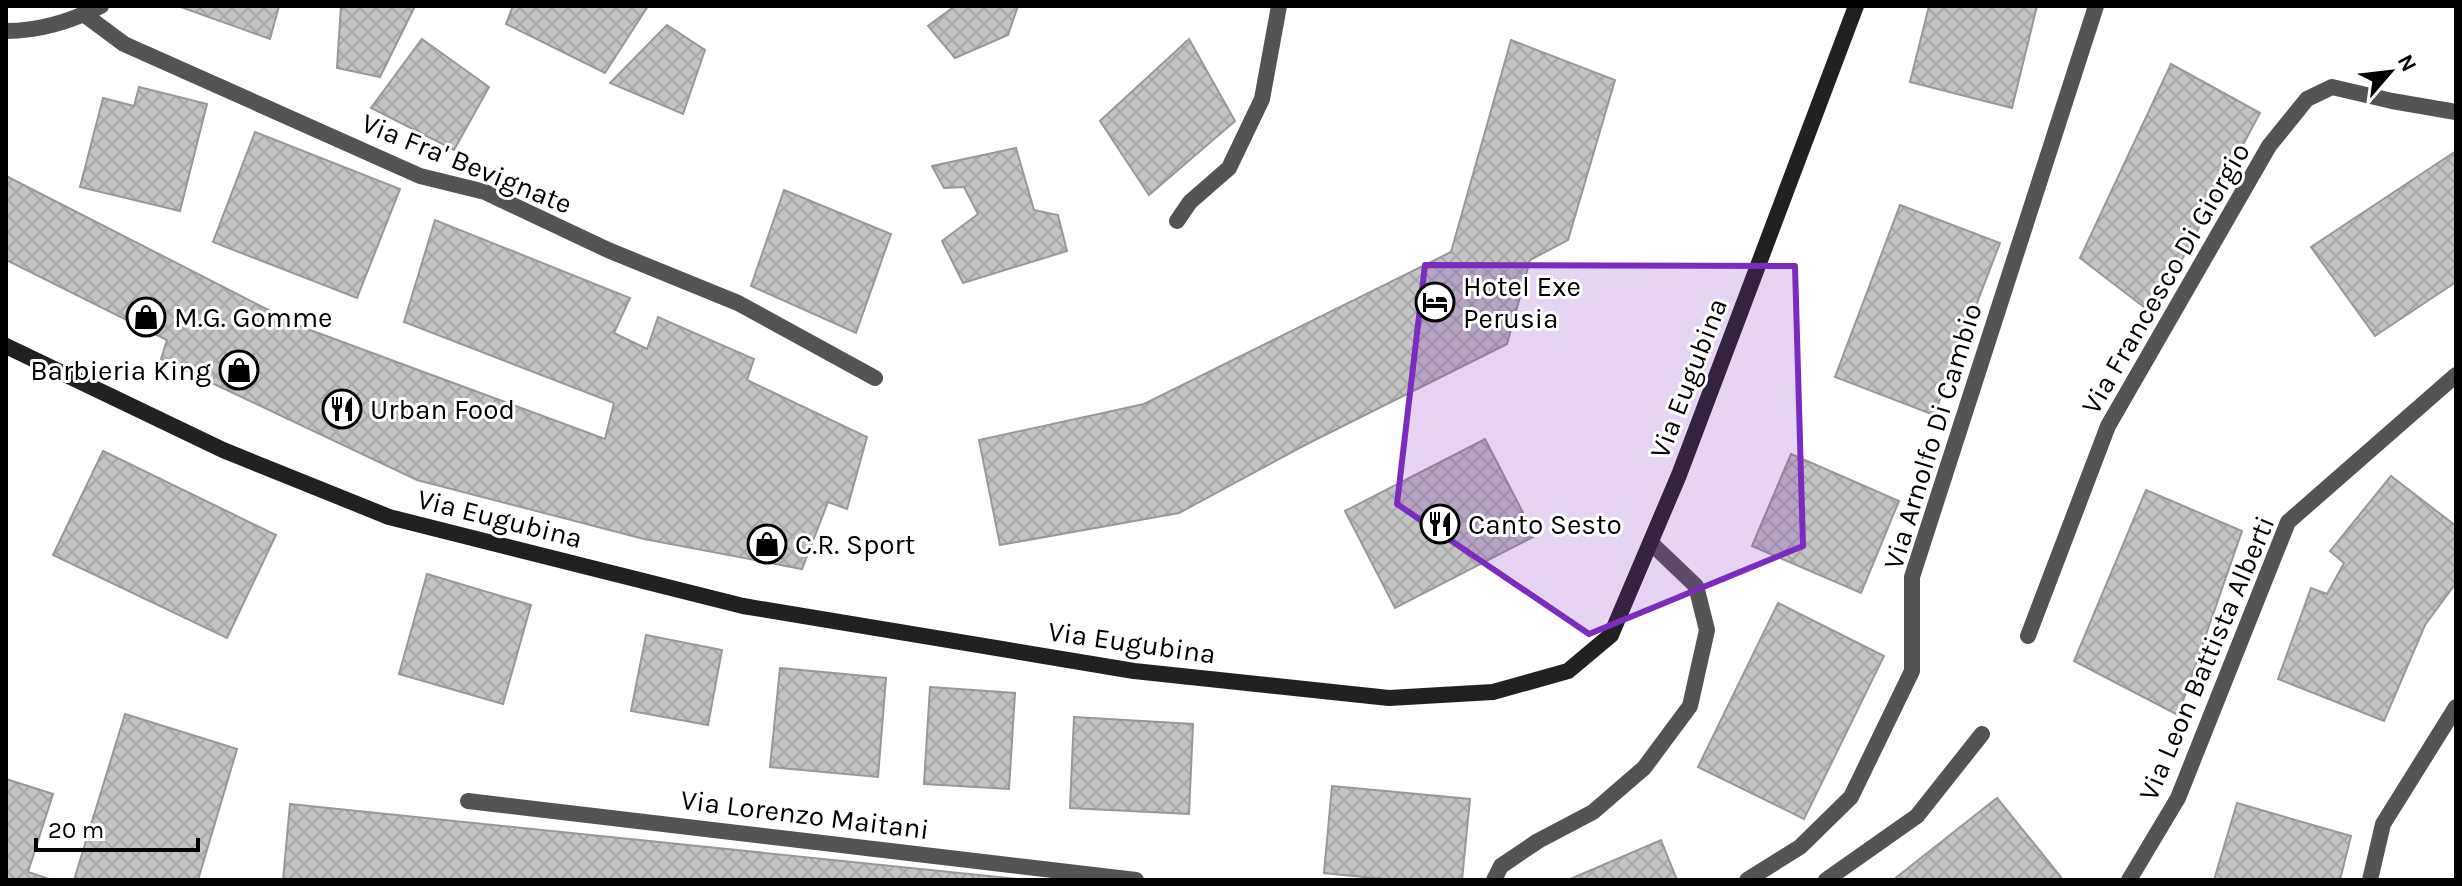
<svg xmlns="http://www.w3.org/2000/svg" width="2462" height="886" font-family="Karla,sans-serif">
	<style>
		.building { fill: url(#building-cross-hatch); stroke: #989898; stroke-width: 2 }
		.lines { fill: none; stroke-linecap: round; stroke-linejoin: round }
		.street { stroke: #545454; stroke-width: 16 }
		.secondary { stroke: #212121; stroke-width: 16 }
		.marked { fill: #7b2cbf; fill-opacity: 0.2; stroke: #7b2cbf; stroke-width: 6; stroke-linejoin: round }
		.labels { text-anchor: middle; stroke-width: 6; stroke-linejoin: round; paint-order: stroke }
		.street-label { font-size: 28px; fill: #000; stroke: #fff }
		.poi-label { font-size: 28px; fill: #000; stroke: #fff; text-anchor: start }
	</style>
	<defs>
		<pattern id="building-cross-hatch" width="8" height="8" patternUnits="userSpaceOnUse" patternTransform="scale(2)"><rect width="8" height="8" fill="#c4c4c4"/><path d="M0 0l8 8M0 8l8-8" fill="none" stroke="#a7a7a7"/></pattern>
	</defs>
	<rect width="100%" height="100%" fill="#fff"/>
	<!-- building -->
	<g class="building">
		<polygon points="178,6 279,6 270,39"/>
		<polygon points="341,6 415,6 380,77 337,68"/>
		<polygon points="513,6 648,6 605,73 506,24"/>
		<polygon points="955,6 1018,6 1008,35 955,58 928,26"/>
		<polygon points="1929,6 2037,6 2012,108 1910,82"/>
		<polygon points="667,25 705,50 683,114 610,83"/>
		<polygon points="422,39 489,87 454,150 371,108"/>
		<polygon points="1189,39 1235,121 1149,195 1100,121"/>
		<polygon points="1511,40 1615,80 1568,240 1530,260 1507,344 1305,445 1179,513 1000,545 979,440 1144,404 1451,252"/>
		<polygon points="2171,64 2260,113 2153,314 2080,258"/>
		<polygon points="139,87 207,104 180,211 80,187 103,98 134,106"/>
		<polygon points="255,132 400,189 357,298 213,242"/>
		<polygon points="1016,148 1034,210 1058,215 1067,251 963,283 942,241 978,214 964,187 944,188 932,166"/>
		<polygon points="2456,151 2456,282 2375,336 2311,247"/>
		<polygon points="6,176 302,327 605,439 614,403 404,322 435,220 630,298 614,333 647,349 658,317 754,359 747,380 867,437 847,509 828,502 802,569 644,539 417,480 161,359 167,340 6,260"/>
		<polygon points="784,190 891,234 856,333 751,286"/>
		<polygon points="1900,205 2000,243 1934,415 1835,377"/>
		<polygon points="1485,439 1535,536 1395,608 1345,511"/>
		<polygon points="103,451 276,535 227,638 53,555"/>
		<polygon points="1791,454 1899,501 1861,593 1752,546"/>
		<polygon points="2391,476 2456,526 2456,583 2425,625 2384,721 2278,679 2311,588 2327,594 2344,563 2330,551"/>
		<polygon points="2146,490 2242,531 2178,715 2074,661"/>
		<polygon points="427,574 531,605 503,704 399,674"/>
		<polygon points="1778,603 1884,656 1804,819 1698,767"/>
		<polygon points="646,635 722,650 708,725 631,711"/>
		<polygon points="780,668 886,678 878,777 770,767"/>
		<polygon points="930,687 1015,693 1009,789 924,784"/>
		<polygon points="125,714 237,749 198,880 74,880"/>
		<polygon points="1074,717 1193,724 1189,814 1070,808"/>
		<polygon points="6,779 53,794 28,872 52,880 6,880"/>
		<polygon points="1332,786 1470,799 1462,880 1394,880 1324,873"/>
		<polygon points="1997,798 2061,877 2057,880 1893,880"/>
		<polygon points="2237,803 2351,836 2340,880 2214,880"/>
		<polygon points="290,804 1027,880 283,880"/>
		<polygon points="1661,840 1677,880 1568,880"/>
	</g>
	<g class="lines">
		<!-- street -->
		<g class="street">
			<polyline points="85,15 124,44 420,176 485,192 608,250 738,303 875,378"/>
			<path d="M6,31C38,31 72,21 101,6"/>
			<polyline points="1177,221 1190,202 1229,168 1262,99 1279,6"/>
			<polyline points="2028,636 2108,426 2269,146 2307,99 2332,87 2392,101 2456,112"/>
			<polyline points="468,801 1136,880"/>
			<polyline points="1494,880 1501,866 1538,841 1593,812 1644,768 1690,706 1707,630 1696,586 1651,543"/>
			<polyline points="1747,880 1800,847 1851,797 1912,671 1912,577 2096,6"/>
			<polyline points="1826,880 1917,816 1982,734"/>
			<polyline points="2129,880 2178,798 2288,522 2456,375"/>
			<polyline points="2370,880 2383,824 2456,707"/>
		</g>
		<!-- secondary -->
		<polyline class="secondary" points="6,346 223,450 389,517 743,606 1134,671 1389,698 1493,692 1568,671 1611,635 1679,475 1856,6"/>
	</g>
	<!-- marked area -->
	<path class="marked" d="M1425,265L1795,266L1803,546L1589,634L1397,504Z"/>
	<!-- icons -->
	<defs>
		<symbol id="hotel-ring" viewBox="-11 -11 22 22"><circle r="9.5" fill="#fff" stroke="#000" stroke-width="1.5"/><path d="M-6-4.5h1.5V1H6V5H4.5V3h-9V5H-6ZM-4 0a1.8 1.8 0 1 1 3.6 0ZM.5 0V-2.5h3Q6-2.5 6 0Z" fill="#000"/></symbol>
		<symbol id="shop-ring" viewBox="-11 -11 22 22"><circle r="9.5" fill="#fff" stroke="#000" stroke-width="1.5"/><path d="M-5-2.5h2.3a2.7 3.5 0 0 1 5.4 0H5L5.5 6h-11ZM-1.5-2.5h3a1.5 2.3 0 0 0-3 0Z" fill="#000"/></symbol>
		<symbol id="restaurant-ring" viewBox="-11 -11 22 22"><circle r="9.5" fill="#fff" stroke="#000" stroke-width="1.5"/><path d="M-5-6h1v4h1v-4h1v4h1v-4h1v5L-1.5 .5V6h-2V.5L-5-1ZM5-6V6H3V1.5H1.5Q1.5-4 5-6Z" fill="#000"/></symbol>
	</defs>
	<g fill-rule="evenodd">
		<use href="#hotel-ring" x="1413" y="280" width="44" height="44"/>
		<use href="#shop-ring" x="124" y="295" width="44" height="44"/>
		<use href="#shop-ring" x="217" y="348" width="44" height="44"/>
		<use href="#restaurant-ring" x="320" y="387" width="44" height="44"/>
		<use href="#restaurant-ring" x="1418" y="502" width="44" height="44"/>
		<use href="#shop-ring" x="745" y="522" width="44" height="44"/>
	</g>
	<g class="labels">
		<!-- street labels -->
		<g class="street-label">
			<text transform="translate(467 163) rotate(22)" y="10">Via Fra' Bevignate</text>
			<text transform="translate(2165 278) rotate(-60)" y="10">Via Francesco Di Giorgio</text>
			<text transform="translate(1688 378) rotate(-69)" y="10">Via Eugubina</text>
			<text transform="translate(1932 436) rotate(-73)" y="10">Via Arnolfo Di Cambio</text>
			<text transform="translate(500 518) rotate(14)" y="10">Via Eugubina</text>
			<text transform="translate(1132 642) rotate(8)" y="10">Via Eugubina</text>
			<text transform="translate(2206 658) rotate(-67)" y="10">Via Leon Battista Alberti</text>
			<text transform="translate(805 814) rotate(7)" y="10">Via Lorenzo Maitani</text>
		</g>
		<!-- poi labels -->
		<g class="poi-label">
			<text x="1463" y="296">Hotel Exe<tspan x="1463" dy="32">Perusia</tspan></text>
			<text x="174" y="327">M.G. Gomme</text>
			<text x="211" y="380" text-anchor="end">Barbieria King</text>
			<text x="370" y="419">Urban Food</text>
			<text x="1468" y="534">Canto Sesto</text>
			<text x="795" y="554">C.R. Sport</text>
		</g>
	</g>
	<!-- border -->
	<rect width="2462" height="886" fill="none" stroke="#000000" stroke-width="16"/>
	<!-- north arrow -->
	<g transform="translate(2390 72) rotate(62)" stroke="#ffffff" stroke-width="6" paint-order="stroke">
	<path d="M0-6L14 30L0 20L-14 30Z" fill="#000000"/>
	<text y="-12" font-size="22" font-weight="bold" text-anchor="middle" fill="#000000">N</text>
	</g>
	<!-- scale -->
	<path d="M36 838v12h162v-12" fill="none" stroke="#000000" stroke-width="4"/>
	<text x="48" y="838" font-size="24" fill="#000000" stroke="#ffffff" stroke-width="6" paint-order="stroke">20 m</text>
</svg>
